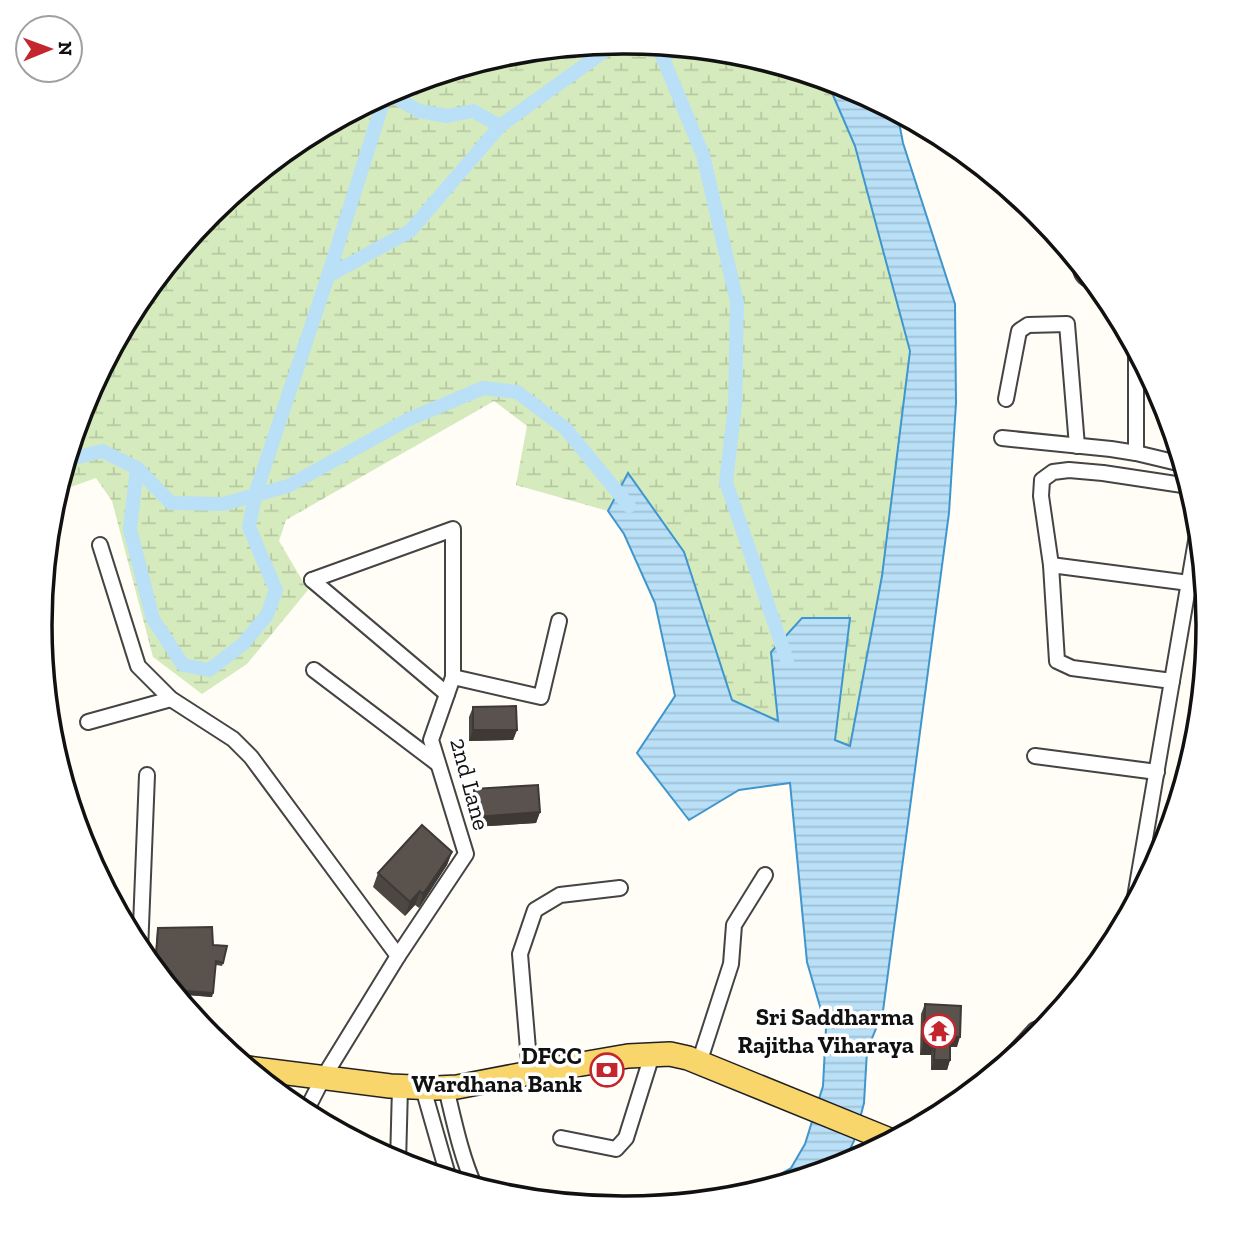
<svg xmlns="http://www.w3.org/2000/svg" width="1248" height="1250" font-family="'Zilla Slab',serif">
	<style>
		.wetland { fill: url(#wetland-marsh) }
		.water { fill: url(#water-rules); stroke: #3f96cf; stroke-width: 2 }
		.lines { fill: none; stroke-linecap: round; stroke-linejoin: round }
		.canal { stroke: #b9e0f7; stroke-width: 14 }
		.minor-casing { stroke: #444; stroke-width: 18 }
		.primary-casing { stroke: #222; stroke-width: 26 }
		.minor { stroke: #fff; stroke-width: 14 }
		.primary { stroke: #f9d66b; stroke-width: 23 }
		.wall { fill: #4d4742 }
		.shaded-wall { fill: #3f3936 }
		.building { fill: #5a524d; stroke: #3f3936; stroke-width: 2 }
		.labels { text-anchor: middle; stroke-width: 7; stroke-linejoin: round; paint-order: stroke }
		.street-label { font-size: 24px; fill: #111; stroke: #fff }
		.poi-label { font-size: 24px; font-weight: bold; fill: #111; stroke: #fff; text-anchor: end }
		.rim { fill: none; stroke: #111; stroke-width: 3.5 }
	</style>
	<defs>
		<pattern id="wetland-marsh" width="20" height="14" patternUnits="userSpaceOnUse" patternTransform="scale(1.75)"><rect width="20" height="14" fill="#d5ebbd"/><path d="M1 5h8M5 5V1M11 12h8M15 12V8" fill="none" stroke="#b6c8a1"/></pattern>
		<pattern id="water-rules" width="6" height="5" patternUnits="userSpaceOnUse" patternTransform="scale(1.75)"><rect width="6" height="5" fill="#b9e0f7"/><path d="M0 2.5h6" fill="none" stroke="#9ebfd3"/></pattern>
	</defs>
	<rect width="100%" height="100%" fill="#fffdf5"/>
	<!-- wetland -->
	<polygon class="wetland" points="624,41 738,53 826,79 855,146 910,351 882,576 850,746 779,722 732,700 684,552 628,474 608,511 516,485 527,426 494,401 286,520 279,541 308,590 247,664 202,694 153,657 112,501 96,478 57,492 85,401 139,300 212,212 300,139 401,86 511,52"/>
	<!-- water -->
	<polygon class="water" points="826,79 848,86 897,112 903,143 955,304 956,403 949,513 883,1011 867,1051 864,1103 854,1141 842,1166 756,1192 758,1187 791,1168 805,1144 823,1086 826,1027 807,962 790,783 739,790 689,820 637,753 675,696 655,603 624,534 608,511 628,473 684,552 732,700 778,721 771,652 802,618 850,618 835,740 850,746 882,576 910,351 855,146"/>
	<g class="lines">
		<!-- canal -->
		<g class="canal">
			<polyline points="657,44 703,155 737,302 735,405 726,482 787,660"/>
			<polyline points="387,93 419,111 447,116 473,111 500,126"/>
			<polyline points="328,276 386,93"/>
			<polyline points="67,460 102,451 137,468 171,503 223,504 288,486 407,420 483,388 517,392 565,428 629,506"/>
			<polyline points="137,468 130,529 153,619 183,665 209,670 243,644 267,615 276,590 249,527 255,495 328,276 410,231 500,126 617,42"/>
		</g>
		<defs>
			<g id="minor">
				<path d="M1080,264C1081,273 1083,279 1092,280"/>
				<polyline points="1136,350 1136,453"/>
				<polyline points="1006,399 1019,331 1028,325 1067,324 1077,446"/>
				<polyline points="1002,438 1111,449 1136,453 1182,464"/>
				<polyline points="100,545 138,666 171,699 233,739 251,757 398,956"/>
				<polyline points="1051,565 1041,496 1042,480 1053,472 1069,470 1103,473 1189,486"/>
				<polyline points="312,580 447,694"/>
				<polyline points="314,670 438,764"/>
				<polyline points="453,677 541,697 559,621"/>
				<polyline points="1172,681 1072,668 1057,661 1051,565 1189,583"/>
				<polyline points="88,722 171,699"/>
				<polyline points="1035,756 1157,772"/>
				<polyline points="1134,903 1198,529"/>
				<polyline points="140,951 147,775"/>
				<polyline points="699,1063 731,964 734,925 765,875"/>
				<polyline points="1001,1067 1035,1030 1047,1025"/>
				<polyline points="530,1073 520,954 535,910 560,895 620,888"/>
				<polyline points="423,1088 449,1179"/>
				<path d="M446,1088C454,1121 461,1156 475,1187"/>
				<polyline points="305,1113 323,1078 398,956 466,854 431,740 453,677 453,529 312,580"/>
				<polyline points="561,1138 616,1149 626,1138 652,1055"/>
				<polyline points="398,1163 400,1087"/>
			</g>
			<polyline id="primary" points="248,1068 390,1086 436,1088 457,1087 530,1073 628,1056 670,1054 688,1058 892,1141"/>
		</defs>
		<!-- minor casing -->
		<use href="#minor" class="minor-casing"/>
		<!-- primary casing -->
		<use href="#primary" class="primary-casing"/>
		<!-- minor -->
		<use href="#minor" class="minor"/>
		<!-- primary -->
		<use href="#primary" class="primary"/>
	</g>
	<!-- wall -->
	<g class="wall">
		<polygon points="473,707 517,730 513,740 469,741 469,717"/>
		<polygon points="474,789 540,812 536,823 472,827 470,800"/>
		<polygon points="452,852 447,865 419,908 415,905 405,916 373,887 378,873"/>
		<polygon points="158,928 213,945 223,963 222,966 216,965 212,997 175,994 154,968 157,932"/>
		<polygon points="925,1004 957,1047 950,1047 950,1060 947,1070 931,1070 931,1055 920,1055 921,1014"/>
	</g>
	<!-- shaded-wall -->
	<g class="shaded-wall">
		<polygon points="473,730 517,730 513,740 469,741"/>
		<polygon points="540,812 536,823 472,827 476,817"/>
		<polygon points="452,852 447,865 419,908 423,894"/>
		<polygon points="420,891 415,905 405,916 410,902"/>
		<polygon points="172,990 213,993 212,997 175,994"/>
		<polygon points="950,1036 960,1037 957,1047 947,1046"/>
		<polygon points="924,1044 935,1044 931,1055 920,1055"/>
		<polygon points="934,1060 950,1060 947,1070 931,1070"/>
	</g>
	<!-- building -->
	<g class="building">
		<polygon points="516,706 517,730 473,730 473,707"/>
		<polygon points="538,785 540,812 476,817 474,789"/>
		<polygon points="422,825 452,852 423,894 420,891 410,902 378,873"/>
		<polygon points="212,927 213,945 227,946 223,963 216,961 213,993 172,990 155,969 158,928"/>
		<polygon points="925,1004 961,1006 960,1037 950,1036 950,1060 934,1060 935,1044 924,1044"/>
		<polygon points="866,1143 878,1148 859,1158"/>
	</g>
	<!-- icons -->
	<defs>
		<symbol id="temple-ring" viewBox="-11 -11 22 22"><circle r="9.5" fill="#fff" stroke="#c4262e" stroke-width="1.5"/><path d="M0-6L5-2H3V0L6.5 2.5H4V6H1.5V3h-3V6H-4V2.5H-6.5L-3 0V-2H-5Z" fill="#c4262e"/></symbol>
		<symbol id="bank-ring" viewBox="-11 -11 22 22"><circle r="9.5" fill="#fff" stroke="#c4262e" stroke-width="1.5"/><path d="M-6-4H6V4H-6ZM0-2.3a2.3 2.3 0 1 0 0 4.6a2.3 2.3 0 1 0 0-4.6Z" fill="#c4262e"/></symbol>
	</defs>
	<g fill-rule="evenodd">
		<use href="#temple-ring" x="920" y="1012" width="38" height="38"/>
		<use href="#bank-ring" x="588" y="1051" width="38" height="38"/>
	</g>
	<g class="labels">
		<!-- street labels -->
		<g class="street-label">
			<text transform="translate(470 784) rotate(75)" y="8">2nd Lane</text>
		</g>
		<!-- poi labels -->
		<g class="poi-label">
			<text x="914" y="1025">Sri Saddharma<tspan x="914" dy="28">Rajitha Viharaya</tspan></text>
			<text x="582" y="1064">DFCC<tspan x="582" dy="28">Wardhana Bank</tspan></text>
		</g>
	</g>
	<!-- crop -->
	<path d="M0 0H1248V1250H0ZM623 54H625A571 571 0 0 1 1196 625V625A571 571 0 0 1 625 1196H623A571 571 0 0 1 52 625V625A571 571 0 0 1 623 54Z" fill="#fff" fill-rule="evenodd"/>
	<path class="rim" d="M623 54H625A571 571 0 0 1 1196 625V625A571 571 0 0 1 625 1196H623A571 571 0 0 1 52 625V625A571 571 0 0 1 623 54Z"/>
	<!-- north arrow -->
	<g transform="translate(49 49) rotate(89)"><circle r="33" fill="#ffffff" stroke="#a0a0a0" stroke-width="2"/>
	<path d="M0-5L12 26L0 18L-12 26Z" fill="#c4262e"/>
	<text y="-10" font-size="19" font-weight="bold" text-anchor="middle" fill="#111111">N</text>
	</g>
</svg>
